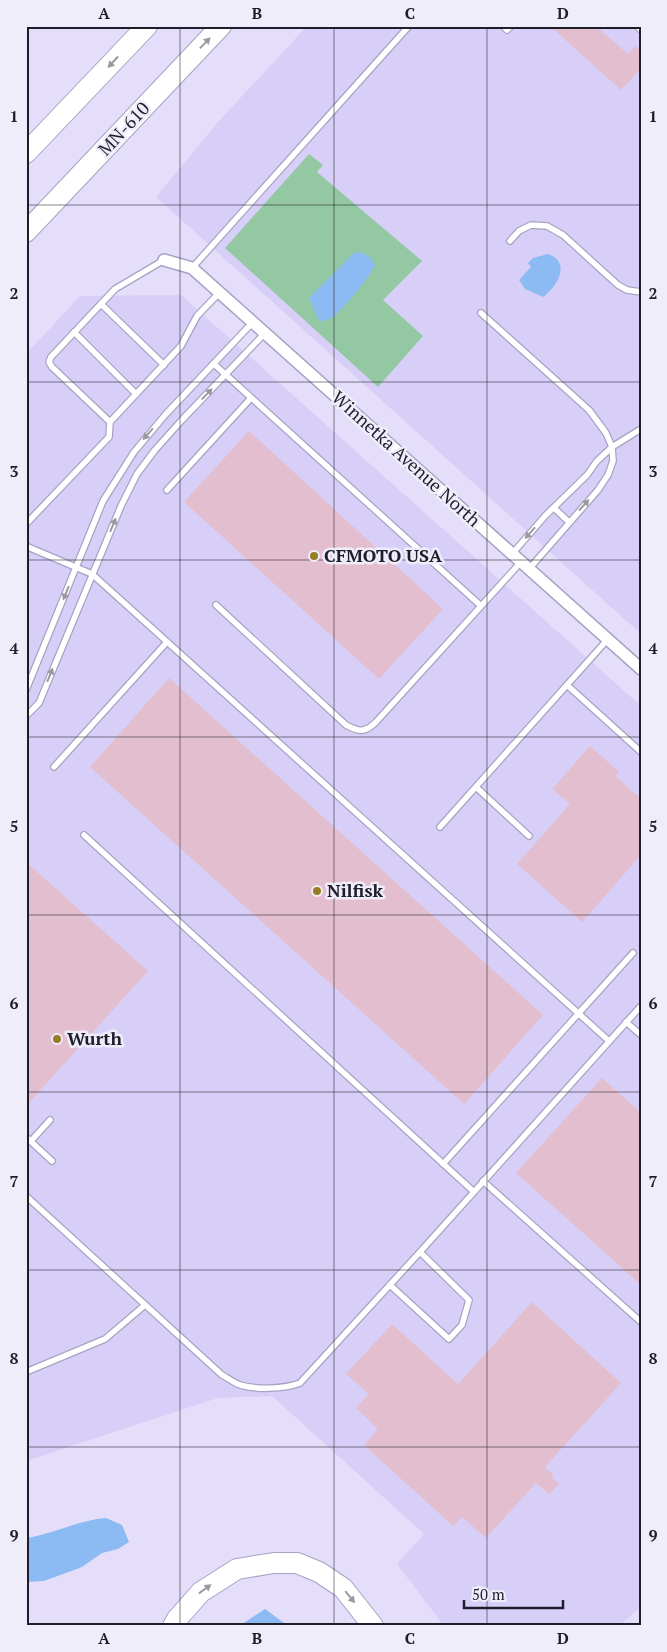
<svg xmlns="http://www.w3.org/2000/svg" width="667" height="1652" font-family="'PT Serif',serif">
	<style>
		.built { fill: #d8cff8 }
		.green { fill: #93c8a3 }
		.water { fill: #8cbaf2 }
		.building { fill: #e3bece }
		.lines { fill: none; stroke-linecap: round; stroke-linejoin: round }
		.lane-casing { stroke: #a9a2c3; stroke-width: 8 }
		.street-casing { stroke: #a9a2c3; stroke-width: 14 }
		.highway-casing { stroke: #a9a2c3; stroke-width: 22 }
		.lane { stroke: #fff; stroke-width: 5.5 }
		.street { stroke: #fff; stroke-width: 11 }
		.highway { stroke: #fff; stroke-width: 20 }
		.oneway { fill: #9b999f }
		.grid { fill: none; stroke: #201d2a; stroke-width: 1; stroke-opacity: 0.55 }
		.poi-dot { fill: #977d25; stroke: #f0edfb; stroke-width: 2 }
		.labels { text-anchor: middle; stroke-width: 5; stroke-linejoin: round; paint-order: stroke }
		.street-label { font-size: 18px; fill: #201d2a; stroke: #f0edfb }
		.poi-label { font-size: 18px; font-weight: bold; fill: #201d2a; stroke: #f0edfb; text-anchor: start }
		.neatline { fill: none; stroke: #201d2a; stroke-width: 2 }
		.grid-label { font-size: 16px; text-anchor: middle; font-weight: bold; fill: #201d2a }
	</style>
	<rect width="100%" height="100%" fill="#e4defa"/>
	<!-- built -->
	<g class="built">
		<polygon points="307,26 641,26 641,634 156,197 218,122"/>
		<polygon points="181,295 641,706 641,1607 619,1626 444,1626 397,1564 424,1534 272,1396 218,1398 26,1461 26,354 80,296"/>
	</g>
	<!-- green -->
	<polygon class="green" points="309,154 323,165 317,172 422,261 383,300 423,336 378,387 225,248"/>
	<!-- water -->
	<g class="water">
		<path d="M355,252C365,252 370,256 375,265C370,277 342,311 331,318C327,320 324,321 319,321L309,298Z"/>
		<path d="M548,254C572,262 557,287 543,297L525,289L519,280L531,267L528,263L533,258Z"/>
		<path d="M106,1518L122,1525L129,1542L118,1549L102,1553L82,1567L44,1581L26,1582V1538C53,1534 79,1520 106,1518Z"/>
		<polygon points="265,1609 288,1626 239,1626"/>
	</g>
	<!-- building -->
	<g class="building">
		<polygon points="550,26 596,26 628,54 635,46 641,51 641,68 621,90"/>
		<polygon points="249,431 443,609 379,679 184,502"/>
		<polygon points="169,678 543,1015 464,1104 90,767"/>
		<polygon points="590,746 619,772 615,776 641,799 641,855 582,922 517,864 570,804 552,789"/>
		<polygon points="26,862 148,971 26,1106"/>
		<polygon points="602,1078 641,1113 641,1285 516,1173"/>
		<polygon points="532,1302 621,1383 545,1467 554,1476 552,1478 559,1484 549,1494 536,1483 486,1538 462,1517 453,1526 364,1445 378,1429 356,1408 369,1394 346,1374 392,1324 458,1384"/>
	</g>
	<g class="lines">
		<defs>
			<g id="lane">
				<polyline points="503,26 507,30 511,26"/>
				<polyline points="637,26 641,30"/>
				<polyline points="510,241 519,231 531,225 547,226 563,235 618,285 627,290 641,292"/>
				<polyline points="192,268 409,26"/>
				<polyline points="101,304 164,365"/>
				<polyline points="481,313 589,410 606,433 612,447 613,461 608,475 598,490 529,569"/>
				<polyline points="74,332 136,394"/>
				<polyline points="214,364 480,605"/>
				<polyline points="110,422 52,367 49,362 51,357 115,289 164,260"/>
				<polyline points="167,490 251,398"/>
				<polyline points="554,508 569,522"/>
				<polyline points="26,524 109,437 110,422 181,346 197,316 220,292"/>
				<polyline points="26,545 28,547 92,574 609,1041"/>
				<polyline points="512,554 545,516 587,475 597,461 612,447 641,429"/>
				<path d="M216,605L346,725C359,732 365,733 376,722L521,562"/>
				<polyline points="567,685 641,752"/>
				<polyline points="26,690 103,501 134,452 166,414 253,322"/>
				<polyline points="26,716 39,703 121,506 137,474 155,450 181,421 265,333"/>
				<polyline points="54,767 167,642"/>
				<polyline points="476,787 529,836"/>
				<polyline points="440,827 608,639"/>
				<polyline points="84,835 473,1191"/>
				<polyline points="626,1022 641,1035"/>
				<polyline points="26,1137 52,1161"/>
				<polyline points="31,1141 50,1120"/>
				<polyline points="443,1164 633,953"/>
				<polyline points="483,1181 641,1322"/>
				<path d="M26,1196L222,1375C228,1378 234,1383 240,1385C257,1390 284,1389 300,1383L420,1252L641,1006"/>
				<polyline points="390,1285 449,1339 462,1325 469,1300 420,1252"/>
				<polyline points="26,1372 105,1339 145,1305"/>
			</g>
			<polyline id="street" points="164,260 192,268 641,669"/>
			<g id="highway">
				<polyline points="26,153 147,26"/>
				<polyline points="26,232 221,26"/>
				<polyline points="173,1626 177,1619 201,1592 237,1569 274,1563 297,1563 319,1572 343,1588 373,1626"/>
			</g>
		</defs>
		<!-- lane casing -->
		<use href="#lane" class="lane-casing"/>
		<!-- street casing -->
		<use href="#street" class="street-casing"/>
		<!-- highway casing -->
		<use href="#highway" class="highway-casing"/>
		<!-- lane -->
		<use href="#lane" class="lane"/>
		<!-- street -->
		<use href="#street" class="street"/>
		<!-- highway -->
		<use href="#highway" class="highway"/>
	</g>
	<!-- one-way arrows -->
	<defs><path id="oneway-solid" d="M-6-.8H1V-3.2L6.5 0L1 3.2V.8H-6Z" transform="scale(1.25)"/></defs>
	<g class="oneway">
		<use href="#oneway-solid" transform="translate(205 43) rotate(-46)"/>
		<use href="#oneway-solid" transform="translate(113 62) rotate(133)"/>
		<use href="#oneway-solid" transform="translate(207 394) rotate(-46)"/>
		<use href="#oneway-solid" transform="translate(148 434) rotate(131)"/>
		<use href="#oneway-solid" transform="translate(584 505) rotate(-48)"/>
		<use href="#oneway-solid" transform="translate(113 525) rotate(-67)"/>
		<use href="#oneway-solid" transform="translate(530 533) rotate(132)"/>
		<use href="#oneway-solid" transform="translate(66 593) rotate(112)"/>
		<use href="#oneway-solid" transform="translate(50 675) rotate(-68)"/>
		<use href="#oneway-solid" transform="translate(205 1589) rotate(-36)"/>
		<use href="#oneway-solid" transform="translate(350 1597) rotate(51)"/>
	</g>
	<!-- grid -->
	<path class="grid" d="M180,26V1626M334,26V1626M487,26V1626M26,205H641M26,382H641M26,560H641M26,737H641M26,915H641M26,1092H641M26,1270H641M26,1447H641"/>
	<!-- markers -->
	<g class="poi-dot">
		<circle cx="314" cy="556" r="5"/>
		<circle cx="317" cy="891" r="5"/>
		<circle cx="57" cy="1039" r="5"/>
	</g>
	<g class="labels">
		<!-- street labels -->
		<g class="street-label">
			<text transform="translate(124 129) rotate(-47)" y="6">MN-610</text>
			<text transform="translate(406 459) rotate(42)" y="6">Winnetka Avenue North</text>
		</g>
		<!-- poi labels -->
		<g class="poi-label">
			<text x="324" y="562">CFMOTO USA</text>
			<text x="327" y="897">Nilfisk</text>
			<text x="67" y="1045">Wurth</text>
		</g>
	</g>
	<!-- border -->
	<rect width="667" height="1652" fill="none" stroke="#f0edfb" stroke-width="55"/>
	<!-- scale -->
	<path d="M464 1600v8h99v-8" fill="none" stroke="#201d2a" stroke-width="2.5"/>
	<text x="472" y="1600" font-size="15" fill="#201d2a" stroke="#f0edfb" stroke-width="4" paint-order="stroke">50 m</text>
	<rect x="28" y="28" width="612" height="1596" class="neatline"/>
	<g class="grid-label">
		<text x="104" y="19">A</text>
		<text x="257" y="19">B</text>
		<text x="410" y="19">C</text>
		<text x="563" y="19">D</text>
		<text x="14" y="122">1</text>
		<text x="653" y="122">1</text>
		<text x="14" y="299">2</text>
		<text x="653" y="299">2</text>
		<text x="14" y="477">3</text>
		<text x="653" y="477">3</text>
		<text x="14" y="654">4</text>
		<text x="653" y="654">4</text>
		<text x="14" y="832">5</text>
		<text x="653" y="832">5</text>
		<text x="14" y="1009">6</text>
		<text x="653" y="1009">6</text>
		<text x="14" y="1187">7</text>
		<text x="653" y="1187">7</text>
		<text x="14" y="1364">8</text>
		<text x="653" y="1364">8</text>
		<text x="14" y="1541">9</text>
		<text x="653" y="1541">9</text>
		<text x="104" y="1644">A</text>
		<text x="257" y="1644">B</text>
		<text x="410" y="1644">C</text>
		<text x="563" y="1644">D</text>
	</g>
</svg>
